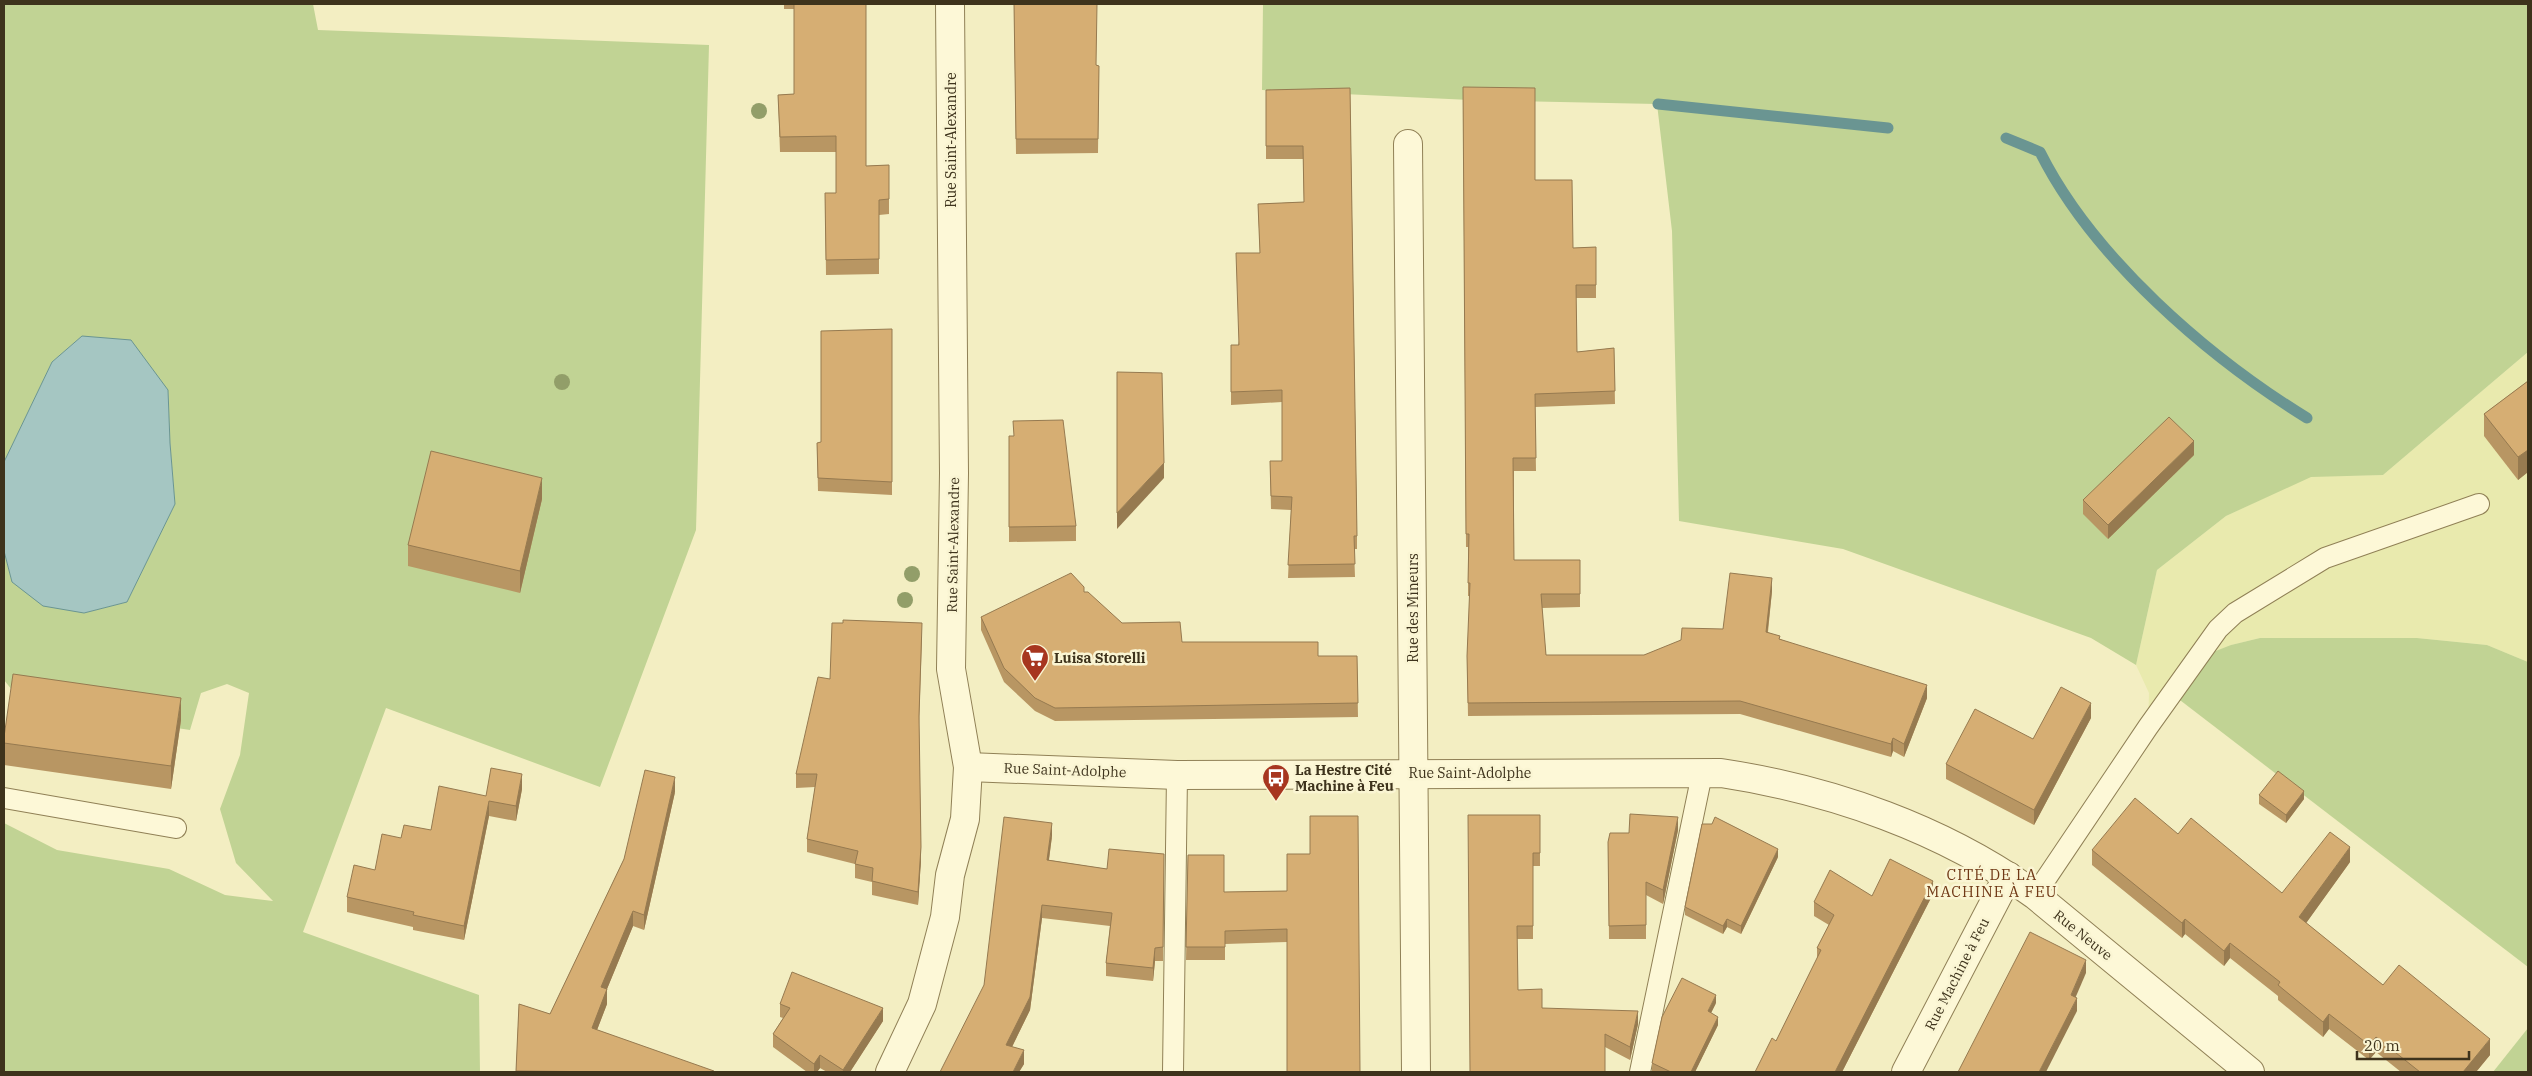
<svg xmlns="http://www.w3.org/2000/svg" width="2532" height="1076" font-family="'IBM Plex Serif',serif">
	<style>
		.farmland { fill: #e9eaae }
		.green { fill: #c1d394 }
		.water { fill: #a5c6c2; stroke: #6a9592 }
		.lines { fill: none; stroke-linecap: round; stroke-linejoin: round }
		.stream { stroke: #6a9592; stroke-width: 11 }
		.service-casing { stroke: #908056; stroke-width: 22 }
		.minor-casing { stroke: #908056; stroke-width: 30 }
		.service { stroke: #fdf8d7; stroke-width: 20 }
		.minor { stroke: #fdf8d7; stroke-width: 28 }
		.tree { fill: #929e69 }
		.wall { fill: #b89663 }
		.shaded-wall { fill: #967a50 }
		.building { fill: #d6ae73; stroke: #967a50 }
		.labels { text-anchor: middle; stroke-width: 5; stroke-linejoin: round; paint-order: stroke }
		.street-label { font-size: 14px; fill: #3e331c; stroke: #faf5d3 }
		.poi-label { font-size: 14px; font-weight: bold; fill: #3e331c; stroke: #faf5d3; text-anchor: start }
		.neighbourhood-label { font-size: 15px; letter-spacing: 1px; fill: #703916; stroke: #faf5d3 }
	</style>
	<rect width="100%" height="100%" fill="#f3eec2"/>
	<!-- farmland -->
	<polygon class="farmland" points="2528,352 2528,662 2487,645 2417,638 2260,638 2231,645 2148,727 2149,693 2136,665 2157,570 2226,516 2311,476 2383,475"/>
	<!-- green -->
	<g class="green">
		<polygon points="4,4 313,4 318,30 709,45 696,530 600,787 386,708 303,932 479,995 480,1072 4,1072 4,823 57,850 169,869 225,895 273,901 236,863 220,809 240,755 249,693 227,684 201,693 190,730 24,705 4,680 4,551 12,582 84,613 127,602 175,504 170,443 168,390 82,336 52,362 4,462"/>
		<polygon points="1263,4 2528,4 2528,352 2383,475 2311,477 2226,516 2157,570 2136,665 2091,638 1843,549 1679,521 1672,231 1657,104 1470,100 1262,90"/>
		<polygon points="2260,638 2417,638 2487,645 2528,662 2528,967 2172,694 2198,658 2231,645"/>
		<polygon points="2528,1028 2528,1072 2493,1072"/>
	</g>
	<!-- water -->
	<polygon class="water" points="82,336 131,340 168,390 170,443 175,504 127,602 84,613 43,606 12,582 4,551 4,462 52,362"/>
	<g class="lines">
		<!-- stream -->
		<g class="stream">
			<polyline points="1658,104 1888,128"/>
			<path d="M2006,138L2040,152C2093,258 2208,357 2307,418"/>
		</g>
		<defs>
			<g id="service">
				<polyline points="4,798 176,828"/>
				<polyline points="2035,895 2148,727 2218,629 2235,613 2325,558 2479,504"/>
				<polyline points="1173,1072 1177,775"/>
				<polyline points="1640,1072 1702,774"/>
			</g>
			<g id="minor">
				<polyline points="1408,144 1416,1072"/>
				<path d="M968,767L1177,775L1721,773C1832,790 1944,829 2035,895L2250,1072"/>
				<polyline points="890,1072 922,1004 945,917 950,875 965,819 968,767 951,669 954,473 950,4"/>
				<polyline points="1906,1072 2008,876"/>
			</g>
		</defs>
		<!-- service casing -->
		<use href="#service" class="service-casing"/>
		<!-- minor casing -->
		<use href="#minor" class="minor-casing"/>
		<!-- service -->
		<use href="#service" class="service"/>
		<!-- minor -->
		<use href="#minor" class="minor"/>
	</g>
	<!-- trees -->
	<g class="tree">
		<circle cx="759" cy="111" r="8"/>
		<circle cx="562" cy="382" r="8"/>
		<circle cx="912" cy="574" r="8"/>
		<circle cx="905" cy="600" r="8"/>
	</g>
	<!-- wall -->
	<g class="wall">
		<polygon points="784,4 866,4 866,166 889,165 889,214 879,215 879,274 826,275 825,193 836,193 836,152 780,152 778,95 794,94 794,9 784,9"/>
		<polygon points="1014,4 1096,65 1099,66 1098,153 1016,154"/>
		<polygon points="1463,87 1535,180 1573,248 1596,247 1596,298 1576,298 1577,352 1614,348 1615,404 1535,407 1536,471 1514,471 1514,560 1580,560 1580,607 1542,608 1546,655 1644,655 1723,629 1772,591 1768,632 1780,639 1927,698 1904,757 1893,751 1891,757 1740,714 1468,716 1467,656 1470,596 1468,596 1468,547 1466,547"/>
		<polygon points="1350,88 1357,536 1357,549 1354,549 1355,577 1288,578 1291,510 1271,509 1270,461 1282,461 1282,402 1231,405 1231,345 1238,345 1260,253 1258,204 1304,202 1303,159 1266,159 1266,90"/>
		<polygon points="2528,381 2528,472 2518,480 2484,436 2484,414"/>
		<polygon points="1009,436 1076,526 1076,541 1009,542"/>
		<polygon points="817,443 892,482 892,495 818,491"/>
		<polygon points="2194,455 2108,539 2083,514 2083,500"/>
		<polygon points="542,499 520,593 408,566 408,545"/>
		<polygon points="1084,592 1122,623 1182,642 1318,656 1357,656 1358,717 1055,721 1035,711 1004,682 981,630 981,617"/>
		<polygon points="922,637 919,725 921,860 918,905 872,895 872,882 855,878 855,864 807,852 807,839 815,787 796,788 796,774 830,679"/>
		<polygon points="2091,718 2034,825 1946,779 1946,764 2033,739"/>
		<polygon points="181,720 171,789 4,765 4,737"/>
		<polygon points="522,789 516,821 489,816 464,940 413,930 413,927 347,912 347,897 375,870 401,838 431,830 486,796"/>
		<polygon points="675,792 644,930 633,926 607,989 607,1004 597,1030 714,1072 516,1072 519,1004 550,1014 624,859"/>
		<polygon points="2259,795 2304,799 2286,823 2259,804"/>
		<polygon points="1540,815 1540,866 1533,866 1533,939 1517,939 1518,990 1542,1008 1638,1024 1630,1060 1605,1047 1470,1072"/>
		<polygon points="1358,816 1287,942 1225,944 1225,960 1186,960 1188,855 1224,892 1287,891 1310,854"/>
		<polygon points="1678,830 1663,904 1646,895 1646,939 1609,939 1608,842 1629,833"/>
		<polygon points="2178,834 2282,893 2350,862 2306,923 2383,985 2490,1055 2476,1072 2401,1072 2376,1052 2369,1060 2329,1029 2323,1037 2278,1000 2278,996 2230,958 2224,966 2185,934 2182,938 2092,865 2092,850"/>
		<polygon points="1052,836 1049,860 1107,869 1164,854 1163,961 1155,961 1153,981 1106,976 1106,963 1110,926 1042,918 1030,1010 1012,1047 1024,1064 1019,1072 984,985"/>
		<polygon points="1778,857 1741,934 1727,927 1723,934 1685,915 1685,907"/>
		<polygon points="1933,894 1842,1072 1776,1041 1817,959 1817,948 1829,925 1814,916 1814,902 1872,896"/>
		<polygon points="1716,1003 1711,1013 1718,1025 1695,1072 1655,1072 1652,1071 1652,1063"/>
		<polygon points="780,1004 883,1021 850,1072 827,1072 820,1068 817,1072 807,1072 773,1047 773,1034 783,1018 780,1017"/>
	</g>
	<!-- shaded-wall -->
	<g class="shaded-wall">
		<polygon points="2194,441 2194,455 2108,539 2108,525"/>
		<polygon points="2528,450 2528,472 2518,480 2518,457"/>
		<polygon points="1164,463 1164,478 1117,529 1117,513"/>
		<polygon points="542,478 542,499 520,593 520,571"/>
		<polygon points="1772,578 1772,591 1766,645 1766,632"/>
		<polygon points="1927,685 1927,698 1904,757 1904,744"/>
		<polygon points="181,698 181,720 171,789 171,766"/>
		<polygon points="2091,703 2091,718 2034,825 2034,810"/>
		<polygon points="1893,738 1893,751 1891,757 1891,744"/>
		<polygon points="522,774 522,789 516,821 516,806"/>
		<polygon points="675,777 675,792 644,930 644,915"/>
		<polygon points="2304,791 2304,799 2286,823 2286,815"/>
		<polygon points="489,801 489,816 464,940 464,926"/>
		<polygon points="1678,817 1678,830 1663,904 1663,890"/>
		<polygon points="1052,823 1052,836 1047,873 1047,860"/>
		<polygon points="921,847 921,860 918,905 918,892"/>
		<polygon points="2350,847 2350,862 2299,933 2299,917"/>
		<polygon points="1778,849 1778,857 1741,934 1741,926"/>
		<polygon points="1933,881 1933,894 1842,1072 1835,1072"/>
		<polygon points="1042,905 1042,918 1030,1010 1006,1059 1006,1045"/>
		<polygon points="633,911 633,926 607,989 607,1004 592,1043 592,1028 601,987"/>
		<polygon points="1727,919 1727,927 1723,934 1723,926"/>
		<polygon points="2185,919 2185,934 2182,938 2182,923"/>
		<polygon points="2230,943 2230,958 2224,966 2224,951"/>
		<polygon points="1155,948 1155,961 1153,981 1153,968"/>
		<polygon points="2086,960 2086,973 2071,1008 2071,995"/>
		<polygon points="1716,995 1716,1003 1708,1019 1708,1011"/>
		<polygon points="2077,998 2077,1011 2046,1072 2039,1072"/>
		<polygon points="883,1008 883,1021 850,1072 843,1072 843,1070"/>
		<polygon points="1638,1011 1638,1024 1630,1060 1630,1047"/>
		<polygon points="2329,1014 2329,1029 2323,1037 2323,1022"/>
		<polygon points="1718,1017 1718,1025 1695,1072 1691,1072"/>
		<polygon points="2376,1037 2376,1052 2369,1060 2369,1045"/>
		<polygon points="2490,1039 2490,1055 2476,1072 2463,1072"/>
		<polygon points="1024,1050 1024,1064 1019,1072 1013,1072"/>
		<polygon points="820,1055 820,1068 817,1072 814,1072 814,1064"/>
	</g>
	<!-- building -->
	<g class="building">
		<polygon points="794,4 866,4 866,166 889,165 889,199 879,200 879,259 826,260 825,193 836,193 836,136 780,137 778,95 794,94"/>
		<polygon points="1014,4 1097,4 1096,65 1099,66 1098,139 1016,139"/>
		<polygon points="1463,87 1535,88 1535,180 1572,180 1573,248 1596,247 1596,285 1576,285 1577,352 1614,348 1615,391 1535,394 1536,458 1513,458 1514,560 1580,560 1580,594 1541,594 1546,655 1644,655 1681,640 1682,628 1723,629 1730,573 1772,578 1766,632 1780,636 1779,639 1927,685 1904,744 1893,738 1891,744 1740,701 1468,703 1467,656 1470,583 1468,583 1469,534 1466,534"/>
		<polygon points="1350,88 1357,536 1354,536 1355,564 1288,565 1292,497 1271,496 1270,461 1282,461 1282,390 1231,392 1231,345 1239,345 1236,253 1260,253 1258,204 1304,202 1303,146 1266,146 1266,90"/>
		<polygon points="892,329 892,482 818,478 817,443 821,442 821,331"/>
		<polygon points="1117,372 1162,373 1164,463 1117,513"/>
		<polygon points="2528,381 2528,450 2518,457 2484,414"/>
		<polygon points="2169,417 2194,441 2108,525 2083,500"/>
		<polygon points="1063,420 1076,526 1009,527 1009,436 1014,436 1013,421"/>
		<polygon points="431,451 542,478 520,571 408,545"/>
		<polygon points="1071,573 1084,587 1084,592 1088,592 1122,623 1180,622 1182,642 1318,642 1318,656 1357,656 1358,703 1055,708 1035,698 1004,668 981,617"/>
		<polygon points="843,620 922,623 919,716 921,847 918,892 872,881 873,868 855,864 858,851 807,839 817,774 796,774 818,677 830,679 832,623 843,623"/>
		<polygon points="13,674 181,698 171,766 4,743 4,737"/>
		<polygon points="2061,687 2091,703 2034,810 1946,764 1975,709 2033,739"/>
		<polygon points="491,768 522,774 516,806 489,801 464,926 413,915 414,912 347,897 354,865 375,870 382,834 401,838 404,825 431,830 439,786 486,796"/>
		<polygon points="645,770 675,777 644,915 633,911 601,987 607,989 592,1028 714,1071 714,1072 622,1072 516,1071 519,1004 550,1014 624,859"/>
		<polygon points="2278,771 2304,791 2286,815 2259,795"/>
		<polygon points="2135,798 2178,834 2191,818 2282,893 2330,832 2350,847 2299,917 2383,985 2399,965 2490,1039 2463,1072 2420,1072 2376,1037 2369,1045 2329,1014 2323,1022 2278,985 2280,982 2230,943 2224,951 2185,919 2182,923 2092,850"/>
		<polygon points="1630,814 1678,817 1663,890 1646,882 1646,925 1609,926 1608,842 1610,833 1629,833"/>
		<polygon points="1468,815 1540,815 1540,853 1533,853 1533,926 1517,926 1518,990 1542,989 1542,1008 1638,1011 1630,1047 1605,1034 1605,1072 1470,1072"/>
		<polygon points="1310,816 1358,816 1360,1072 1287,1072 1287,929 1225,931 1225,947 1186,947 1188,855 1224,855 1224,892 1287,891 1287,854 1310,854"/>
		<polygon points="1004,817 1052,823 1047,860 1107,869 1109,849 1164,854 1163,947 1155,948 1153,968 1106,963 1112,913 1042,905 1030,997 1006,1045 1024,1050 1013,1072 940,1072 984,985"/>
		<polygon points="1715,817 1778,849 1741,926 1727,919 1723,926 1685,907 1702,824 1712,824"/>
		<polygon points="1890,859 1933,881 1835,1072 1755,1072 1772,1038 1776,1041 1821,950 1817,948 1834,915 1814,902 1830,870 1872,896"/>
		<polygon points="2030,932 2086,960 2071,995 2077,998 2039,1072 1958,1072"/>
		<polygon points="792,972 883,1008 843,1070 820,1055 814,1064 773,1034 790,1008 780,1004"/>
		<polygon points="1682,978 1716,995 1708,1011 1718,1017 1691,1072 1671,1072 1652,1063 1662,1017"/>
	</g>
	<!-- icons -->
	<defs>
		<symbol id="supermarket-pin" viewBox="-11 -11 22 30"><path d="M0 17L-7.5 6A9.5 9.5 0 1 1 7.5 6Z" fill="#a7361f" stroke="#faf5d3"/><path d="M-6-5.5h2.5l.6 2H6L4.5 2H-2.5L-4.4-4H-6ZM-1.5 3.2a1.3 1.3 0 1 0 .1 0ZM3 3.2a1.3 1.3 0 1 0 .1 0Z" fill="#fff"/></symbol>
		<symbol id="bus-pin" viewBox="-11 -11 22 30"><path d="M0 17L-7.5 6A9.5 9.5 0 1 1 7.5 6Z" fill="#a7361f" stroke="#faf5d3"/><path d="M-5-6H5V4H4V6H2V4H-2V6H-4V4H-5ZM-3.5-4V0h7V-4ZM-3.5 1.2v1.5H-2V1.2ZM2 1.2v1.5H3.5V1.2Z" fill="#fff"/></symbol>
	</defs>
	<g fill-rule="evenodd">
		<use href="#supermarket-pin" x="1019" y="642" width="32" height="43"/>
		<use href="#bus-pin" x="1260" y="762" width="32" height="43"/>
	</g>
	<g class="labels">
		<!-- street labels -->
		<g class="street-label">
			<text transform="translate(951 140) rotate(-90)" y="5">Rue Saint-Alexandre</text>
			<text transform="translate(953 545) rotate(-89)" y="5">Rue Saint-Alexandre</text>
			<text transform="translate(1413 608) rotate(-90)" y="5">Rue des Mineurs</text>
			<text transform="translate(1065 770) rotate(2)" y="5">Rue Saint-Adolphe</text>
			<text x="1470" y="778">Rue Saint-Adolphe</text>
			<text transform="translate(2083 935) rotate(39)" y="5">Rue Neuve</text>
			<text transform="translate(1957 974) rotate(-63)" y="5">Rue Machine à Feu</text>
		</g>
		<!-- poi labels -->
		<g class="poi-label">
			<text x="1054" y="663">Luisa Storelli</text>
			<text x="1295" y="775">La Hestre Cité<tspan x="1295" dy="16">Machine à Feu</tspan></text>
		</g>
		<!-- neighbourhood labels -->
		<g class="neighbourhood-label">
			<text x="1992" y="880">CITÉ DE LA<tspan x="1992" dy="17">MACHINE À FEU</tspan></text>
		</g>
	</g>
	<!-- border -->
	<rect width="2532" height="1076" fill="none" stroke="#3e331c" stroke-width="10"/>
	<!-- scale -->
	<path d="M2357 1051v8h112v-8" fill="none" stroke="#3e331c" stroke-width="2.5"/>
	<text x="2364" y="1051" font-size="15" fill="#3e331c" stroke="#faf5d3" stroke-width="4" paint-order="stroke">20 m</text>
</svg>
